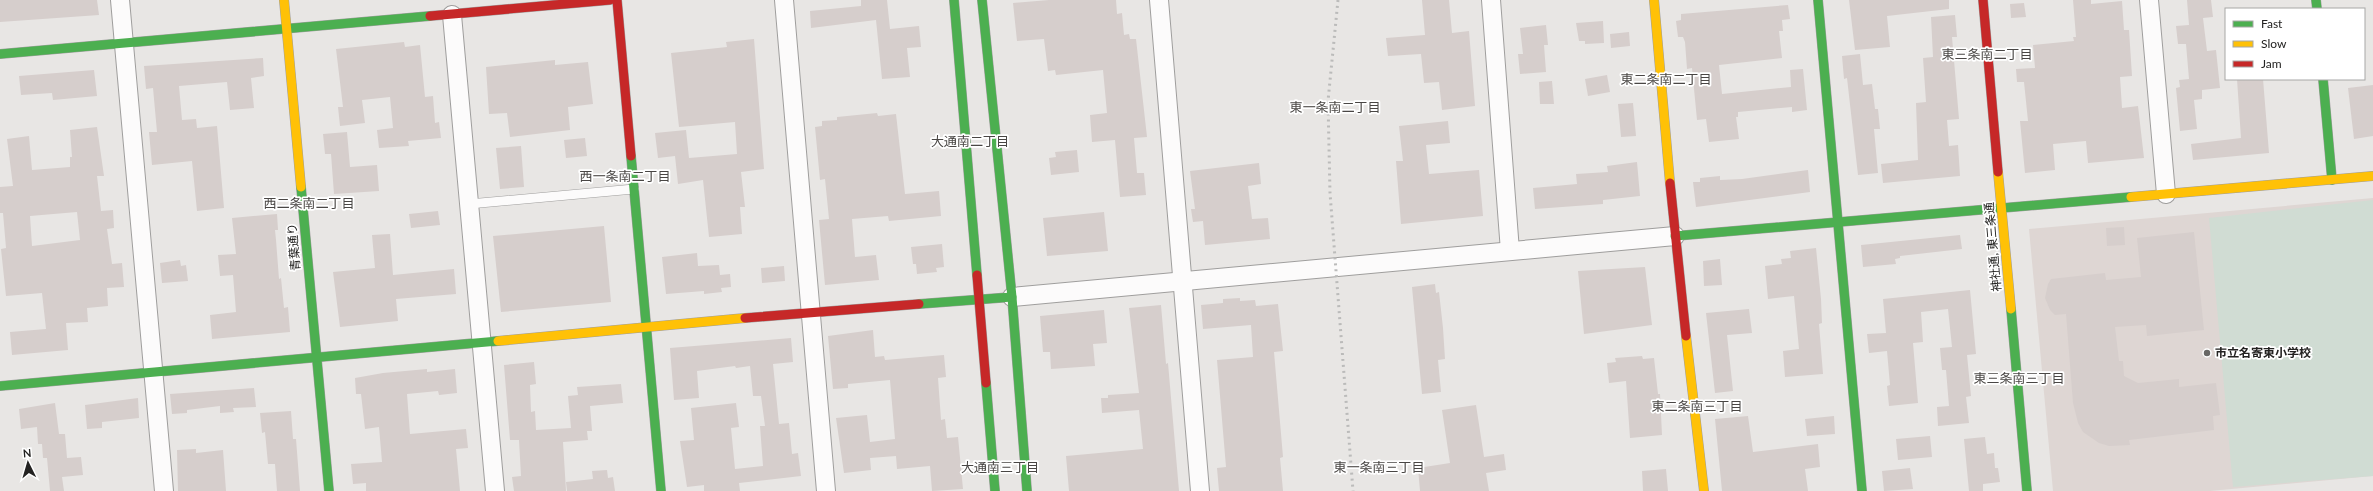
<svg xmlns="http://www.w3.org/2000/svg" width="2373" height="491" font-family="Lato,'Noto Sans JP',sans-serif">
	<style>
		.built { fill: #ded6d3 }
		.green { fill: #d0dcd3 }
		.building { fill: #d6cecc; fill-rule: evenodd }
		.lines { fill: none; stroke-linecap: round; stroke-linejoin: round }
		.lane-casing { stroke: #9f9e9d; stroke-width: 10 }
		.street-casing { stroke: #9f9e9d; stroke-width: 20 }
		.fast-casing { stroke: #9f9e9d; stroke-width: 10 }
		.slow-casing { stroke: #9f9e9d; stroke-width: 10 }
		.jam-casing { stroke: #9f9e9d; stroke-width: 10 }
		.lane { stroke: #fcfbfb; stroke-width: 9 }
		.street { stroke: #fcfbfb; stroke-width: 18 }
		.fast { stroke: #4caf50; stroke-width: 9 }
		.slow { stroke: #ffc107; stroke-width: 9 }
		.jam { stroke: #c62828; stroke-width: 9 }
		.rail { stroke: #bbbbba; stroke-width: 3; stroke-dasharray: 2 4; stroke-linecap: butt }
		.poi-dot { fill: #686765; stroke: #fff; stroke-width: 1.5 }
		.labels { text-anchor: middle; stroke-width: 3.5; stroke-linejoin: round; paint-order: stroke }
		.street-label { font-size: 12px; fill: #232221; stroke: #fff }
		.poi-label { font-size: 12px; font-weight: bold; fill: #232221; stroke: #fff; text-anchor: start }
		.neighbourhood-label { font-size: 13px; fill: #494644; stroke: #fff }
	</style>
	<rect width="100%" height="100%" fill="#e8e6e4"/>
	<!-- built -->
	<polygon class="built" points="2373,198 2373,476 2210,491 2053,491 2029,229"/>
	<!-- green -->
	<polygon class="green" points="2373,200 2373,476 2233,487 2209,218"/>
	<!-- building -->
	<g class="building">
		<polygon points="0,0 97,0 99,15 0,22"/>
		<polygon points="861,0 887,0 890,29 919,26 921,47 907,48 910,77 882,79 876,20 811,28 810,11 861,6"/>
		<polygon points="1049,0 1116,0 1117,14 1122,13 1124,35 1129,34 1130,39 1136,39 1147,137 1134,138 1137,173 1144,173 1146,195 1120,197 1115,140 1092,142 1090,115 1107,113 1103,70 1056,75 1055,70 1048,71 1044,39 1017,41 1013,3"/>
		<polygon points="1422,0 1449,0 1452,33 1469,31 1475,106 1442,110 1439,82 1424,83 1421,54 1388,56 1386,38 1425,35"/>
		<polygon points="1849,0 1949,0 1949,9 1887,16 1890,47 1855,50"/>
		<polygon points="2073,0 2091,0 2091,4 2122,1 2124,30 2129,30 2132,76 2120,77 2122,108 2138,106 2144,158 2088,163 2086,141 2053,144 2055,170 2025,173 2020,121 2028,121 2024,82 2017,82 2016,69 2035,68 2033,45 2074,41 2073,37 2076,37"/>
		<polygon points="2187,0 2211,0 2213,17 2203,18 2207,51 2216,50 2220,88 2202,90 2202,99 2194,100 2197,129 2180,131 2176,88 2180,87 2179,80 2189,79 2186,44 2178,44 2176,26 2189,25"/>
		<polygon points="2024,3 2026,17 2011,18 2010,4"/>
		<polygon points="1788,5 1790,19 1782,20 1783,31 1779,31 1782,58 1719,65 1722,94 1791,87 1790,70 1803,69 1807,110 1792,112 1792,107 1738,112 1738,117 1736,117 1739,139 1709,142 1706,119 1697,120 1692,68 1687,69 1685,42 1683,37 1678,37 1676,21 1681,20 1681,14"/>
		<polygon points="1955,15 1957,37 1952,37 1959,119 1947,120 1949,146 1958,145 1960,176 1883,183 1881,164 1918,160 1916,103 1926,102 1923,58 1933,57 1931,17"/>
		<polygon points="1603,21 1604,43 1585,44 1585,41 1579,41 1576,23"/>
		<polygon points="1546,25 1548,45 1544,45 1546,72 1520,74 1518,54 1523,54 1520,28"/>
		<polygon points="1629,32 1630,46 1611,48 1610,34"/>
		<polygon points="754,39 764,169 741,172 745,207 740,207 742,234 709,237 703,180 678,184 675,156 658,158 655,133 686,130 689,158 737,154 735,122 679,127 671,53 727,47 726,42"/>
		<polygon points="404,42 405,47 420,45 425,97 433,96 435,123 439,122 441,138 408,141 409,146 379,148 377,130 393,128 390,97 362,100 365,123 340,126 338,107 343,107 336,49"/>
		<polygon points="1860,54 1863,85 1872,84 1875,109 1878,109 1880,129 1874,129 1878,173 1858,175 1847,78 1844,79 1842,56"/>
		<polygon points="263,58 264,76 251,78 254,108 230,110 227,82 179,86 182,120 196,119 197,128 217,126 224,208 197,211 192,161 152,165 149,132 157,132 153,88 146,89 144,66"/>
		<polygon points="555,60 555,65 588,62 593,104 568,107 570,130 510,137 507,113 489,114 486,67"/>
		<polygon points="94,70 97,96 53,100 52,93 21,95 19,76"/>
		<polygon points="1607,75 1610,92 1588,96 1585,79"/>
		<polygon points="2237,79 2263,79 2269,153 2193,160 2191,144 2241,138"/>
		<polygon points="1552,81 1554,104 1540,104 1539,82"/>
		<polygon points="2373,85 2373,136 2354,139 2348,88"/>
		<polygon points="1633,103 1636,136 1621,137 1618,104"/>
		<polygon points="877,113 878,116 896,114 905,194 939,191 941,216 889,221 888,216 852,219 855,257 876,255 879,280 825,285 819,220 829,219 825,179 820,180 815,127 822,126 822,121 837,120 837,117"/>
		<polygon points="1448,121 1450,143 1426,145 1429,174 1479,170 1483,216 1401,224 1396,161 1403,161 1399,126"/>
		<path d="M97,127L104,176H97L101,211L113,210L114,228L107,229L112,264L122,263L124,287L107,288L108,306L87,308L88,322L66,323L68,350L12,355L10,332L46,329L42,293L6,296L1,249L6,248L3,213H0V187L13,186L7,139L29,136L32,170L70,167V157H72L70,130ZM77,212L80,240L32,246L30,216Z"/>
		<polygon points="347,132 350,167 377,165 379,191 334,194 331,154 325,154 323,134"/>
		<polygon points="585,138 587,156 566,158 564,140"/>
		<polygon points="521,146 524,187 500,189 496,148"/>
		<polygon points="1077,150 1079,172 1051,175 1049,158 1056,157 1055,152"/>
		<polygon points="1637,162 1640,196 1603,200 1603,204 1535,209 1533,188 1577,184 1576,174 1608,172 1607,166"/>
		<polygon points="1259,163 1261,184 1248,186 1252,219 1268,218 1270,239 1205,245 1203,221 1193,222 1191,209 1195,209 1190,171"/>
		<polygon points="1808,170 1810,192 1696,207 1693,182 1700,182 1700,178 1720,176 1720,180 1742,179"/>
		<polygon points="438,211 440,225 411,228 409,214"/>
		<polygon points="1104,212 1108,251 1047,256 1043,218"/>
		<polygon points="277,214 278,230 275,230 276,240 279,279 281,278 284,308 288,307 290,332 212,339 210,315 236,312 233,275 220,276 218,255 236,254 232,218"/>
		<polygon points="604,226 611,302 501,312 493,236"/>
		<polygon points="2124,227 2125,245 2107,246 2106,228"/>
		<polygon points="2194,232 2204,330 2147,336 2146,325 2115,327 2119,361 2123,361 2124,376 2138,383 2179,379 2179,387 2216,383 2220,415 2213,416 2214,430 2129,440 2130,445 2109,446 2099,443 2083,432 2078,423 2073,403 2066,314 2055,315 2050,310 2045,298 2048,284 2051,279 2105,273 2106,280 2141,277 2137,238"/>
		<polygon points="390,234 393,275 454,269 456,294 396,299 398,321 340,327 333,272 375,268 372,235"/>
		<polygon points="1960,235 1962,249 1900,256 1900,258 1895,259 1896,264 1863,267 1861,245"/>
		<polygon points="942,244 944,267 936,268 937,272 917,274 916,264 913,264 911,247"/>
		<polygon points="1816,248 1821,299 1822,323 1819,324 1823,374 1785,377 1783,351 1799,349 1794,296 1768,299 1765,266 1782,264 1781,259 1791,258 1790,251"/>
		<polygon points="697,253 698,266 719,265 720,275 730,274 731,287 721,288 722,292 704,294 704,291 666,294 662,257"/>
		<polygon points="1720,259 1722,285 1704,286 1703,261"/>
		<polygon points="180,260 181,266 186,265 188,281 162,283 160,263"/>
		<polygon points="784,266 785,281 762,283 761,268"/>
		<polygon points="1645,267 1652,325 1584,334 1578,271"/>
		<polygon points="1435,284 1436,293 1439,292 1443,328 1445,359 1438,360 1441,392 1422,394 1412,287"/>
		<polygon points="1970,290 1976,354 1967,355 1971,396 1966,397 1969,423 1938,426 1937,407 1949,406 1946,370 1942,370 1940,348 1952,347 1948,309 1921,312 1923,342 1913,343 1918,403 1889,406 1887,386 1890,385 1887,351 1869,353 1867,334 1886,333 1883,299"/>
		<polygon points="1240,298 1240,301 1255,300 1256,306 1278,304 1283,351 1274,352 1283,457 1280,458 1283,491 1219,491 1217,468 1226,467 1217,360 1253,357 1251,325 1203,329 1201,305 1223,303 1223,299"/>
		<polygon points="1161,305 1166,364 1168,363 1179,491 1069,491 1066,456 1143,449 1139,410 1102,413 1101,398 1108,398 1108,395 1139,393 1129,308"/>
		<polygon points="1749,309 1752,333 1727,335 1733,391 1715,393 1706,313"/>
		<polygon points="1104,310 1107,343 1093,344 1095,366 1051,369 1050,352 1043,352 1040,316"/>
		<polygon points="873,330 875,357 884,356 885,360 944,355 946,377 938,378 941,420 945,419 947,438 958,437 963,489 932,491 930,466 897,469 896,456 870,458 871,470 844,473 836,418 867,415 870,442 895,439 890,380 848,384 848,388 833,389 828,336"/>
		<polygon points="791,338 793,362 773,364 779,424 789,423 792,454 798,453 801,476 739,483 740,491 704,491 704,485 687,487 680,441 694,440 691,408 736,403 739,427 731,428 735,469 763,466 760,426 765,426 761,396 753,396 750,366 736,368 735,366 697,371 699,398 674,400 670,348"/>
		<polygon points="1642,356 1643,359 1654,358 1658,394 1660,394 1662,435 1630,438 1626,381 1609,383 1607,363 1616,362 1615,358"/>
		<polygon points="534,362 536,384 530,385 531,412 535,411 536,430 571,428 568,396 578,395 577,387 621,384 623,403 590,406 592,431 587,431 588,440 563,442 566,491 514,491 512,477 521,476 519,440 510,440 504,365"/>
		<polygon points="427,369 427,372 455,369 457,393 439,395 438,391 407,394 410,434 466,429 468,448 456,449 460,491 366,491 366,483 353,484 351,464 382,462 379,427 365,429 361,394 356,394 355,378 383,373"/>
		<polygon points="254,388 256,407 233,408 234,412 220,413 220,406 187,410 187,413 172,414 170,394"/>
		<polygon points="138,398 139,418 102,422 102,428 87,429 85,405"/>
		<polygon points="55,403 59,434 65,434 67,458 81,457 83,475 62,477 64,491 50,491 47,458 43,458 42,444 38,444 37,427 21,429 19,409"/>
		<polygon points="1476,405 1484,457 1504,454 1506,470 1486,473 1489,491 1420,491 1418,468 1450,463 1442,410"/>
		<polygon points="291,411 293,439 296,439 300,491 277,491 275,464 268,464 265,432 262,433 260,413"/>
		<polygon points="1748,416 1753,452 1818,444 1820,467 1805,469 1808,491 1722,491 1715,419"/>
		<polygon points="1834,416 1835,434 1807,436 1805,419"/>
		<polygon points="1930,436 1932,457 1898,460 1896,439"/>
		<polygon points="1985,437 1987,454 1994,453 1995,468 1998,468 2000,482 1983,484 1983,491 1969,491 1964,439"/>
		<polygon points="196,449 196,453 223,450 226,491 178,491 177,450"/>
		<polygon points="1910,468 1913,489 1884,491 1882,471"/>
		<polygon points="1666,469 1668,491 1643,491 1642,471"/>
		<polygon points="607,470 608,478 613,477 615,491 567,491 566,482 593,479 592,471"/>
	</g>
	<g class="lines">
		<defs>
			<polyline id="lane" points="469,204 634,189"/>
			<g id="street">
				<polyline points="120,0 164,491"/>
				<polyline points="784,0 826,491"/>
				<polyline points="1159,0 1200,491"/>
				<polyline points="1491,0 1510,251"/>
				<polyline points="2149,0 2166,194"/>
				<polyline points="452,15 495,491"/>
				<polyline points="1012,297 1675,236"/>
			</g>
			<g id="fast">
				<polyline points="954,0 977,275"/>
				<polyline points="982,0 1012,297 1027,491"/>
				<polyline points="1818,0 1862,491"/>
				<polyline points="2316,0 2317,9"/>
				<polyline points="0,54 430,16"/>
				<polyline points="2323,79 2332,180"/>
				<polyline points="631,156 661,491"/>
				<polyline points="301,187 329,491"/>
				<polyline points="1675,236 2131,197"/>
				<polyline points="919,304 1012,297"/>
				<polyline points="2011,309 2027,491"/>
				<polyline points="986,383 995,491"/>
				<polyline points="0,386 498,341"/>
			</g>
			<g id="slow">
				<polyline points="284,0 301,187"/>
				<polyline points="1654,0 1670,183"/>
				<polyline points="1998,172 2011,309"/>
				<polyline points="2131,197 2373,176"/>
				<polyline points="1686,336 1704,491"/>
				<polyline points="498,341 745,318"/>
			</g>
			<g id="jam">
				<polyline points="617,0 631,156"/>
				<polyline points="1983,0 1998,172"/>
				<polyline points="430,16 610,0"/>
				<polyline points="1670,183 1686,336"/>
				<polyline points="977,275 986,383"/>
				<polyline points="745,318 919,304"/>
			</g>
		</defs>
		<!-- lane casing -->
		<use href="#lane" class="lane-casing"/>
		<!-- street casing -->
		<use href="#street" class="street-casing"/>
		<!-- fast casing -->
		<use href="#fast" class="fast-casing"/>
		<!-- slow casing -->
		<use href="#slow" class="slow-casing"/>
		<!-- jam casing -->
		<use href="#jam" class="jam-casing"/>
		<!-- lane -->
		<use href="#lane" class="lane"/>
		<!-- street -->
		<use href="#street" class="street"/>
		<!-- fast -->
		<use href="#fast" class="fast"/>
		<!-- slow -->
		<use href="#slow" class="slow"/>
		<!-- jam -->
		<use href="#jam" class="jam"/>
		<!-- rail -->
		<polyline class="rail" points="1338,0 1328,101 1330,193 1353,491"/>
	</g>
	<!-- markers -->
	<circle class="poi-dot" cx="2207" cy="353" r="4"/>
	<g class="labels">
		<!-- street labels -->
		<g class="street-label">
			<text transform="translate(294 247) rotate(-95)" y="4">青葉通り</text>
			<text transform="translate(1993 247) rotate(-95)" y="4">神社通, 東三条通</text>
		</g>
		<!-- poi labels -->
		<g class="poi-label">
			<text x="2215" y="357">市立名寄東小学校</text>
		</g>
		<!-- neighbourhood labels -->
		<g class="neighbourhood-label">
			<text x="1987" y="59">東三条南二丁目</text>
			<text x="1666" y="84">東二条南二丁目</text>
			<text x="1335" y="112">東一条南二丁目</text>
			<text x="970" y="146">大通南二丁目</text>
			<text x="625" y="181">西一条南二丁目</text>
			<text x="309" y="208">西二条南二丁目</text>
			<text x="2019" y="383">東三条南三丁目</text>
			<text x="1697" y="411">東二条南三丁目</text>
			<text x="1000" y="472">大通南三丁目</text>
			<text x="1379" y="472">東一条南三丁目</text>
		</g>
	</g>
	<!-- legend -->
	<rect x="2225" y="8" width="140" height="72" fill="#ffffff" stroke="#a7a7a6"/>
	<rect x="2233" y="21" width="20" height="6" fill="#4caf50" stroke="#a7a7a6"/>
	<text x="2261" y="28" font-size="12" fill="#232221">Fast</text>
	<rect x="2233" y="41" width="20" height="6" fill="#ffc107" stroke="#a7a7a6"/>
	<text x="2261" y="48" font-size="12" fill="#232221">Slow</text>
	<rect x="2233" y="61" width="20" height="6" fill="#c62828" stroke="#a7a7a6"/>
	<text x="2261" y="68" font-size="12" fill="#232221">Jam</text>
	<!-- north arrow -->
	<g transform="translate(28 463) rotate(355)" stroke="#ffffff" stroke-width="3" paint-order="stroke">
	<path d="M0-3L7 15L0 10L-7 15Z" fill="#232221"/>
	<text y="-6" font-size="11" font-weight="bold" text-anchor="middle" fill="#232221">N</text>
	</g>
</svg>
